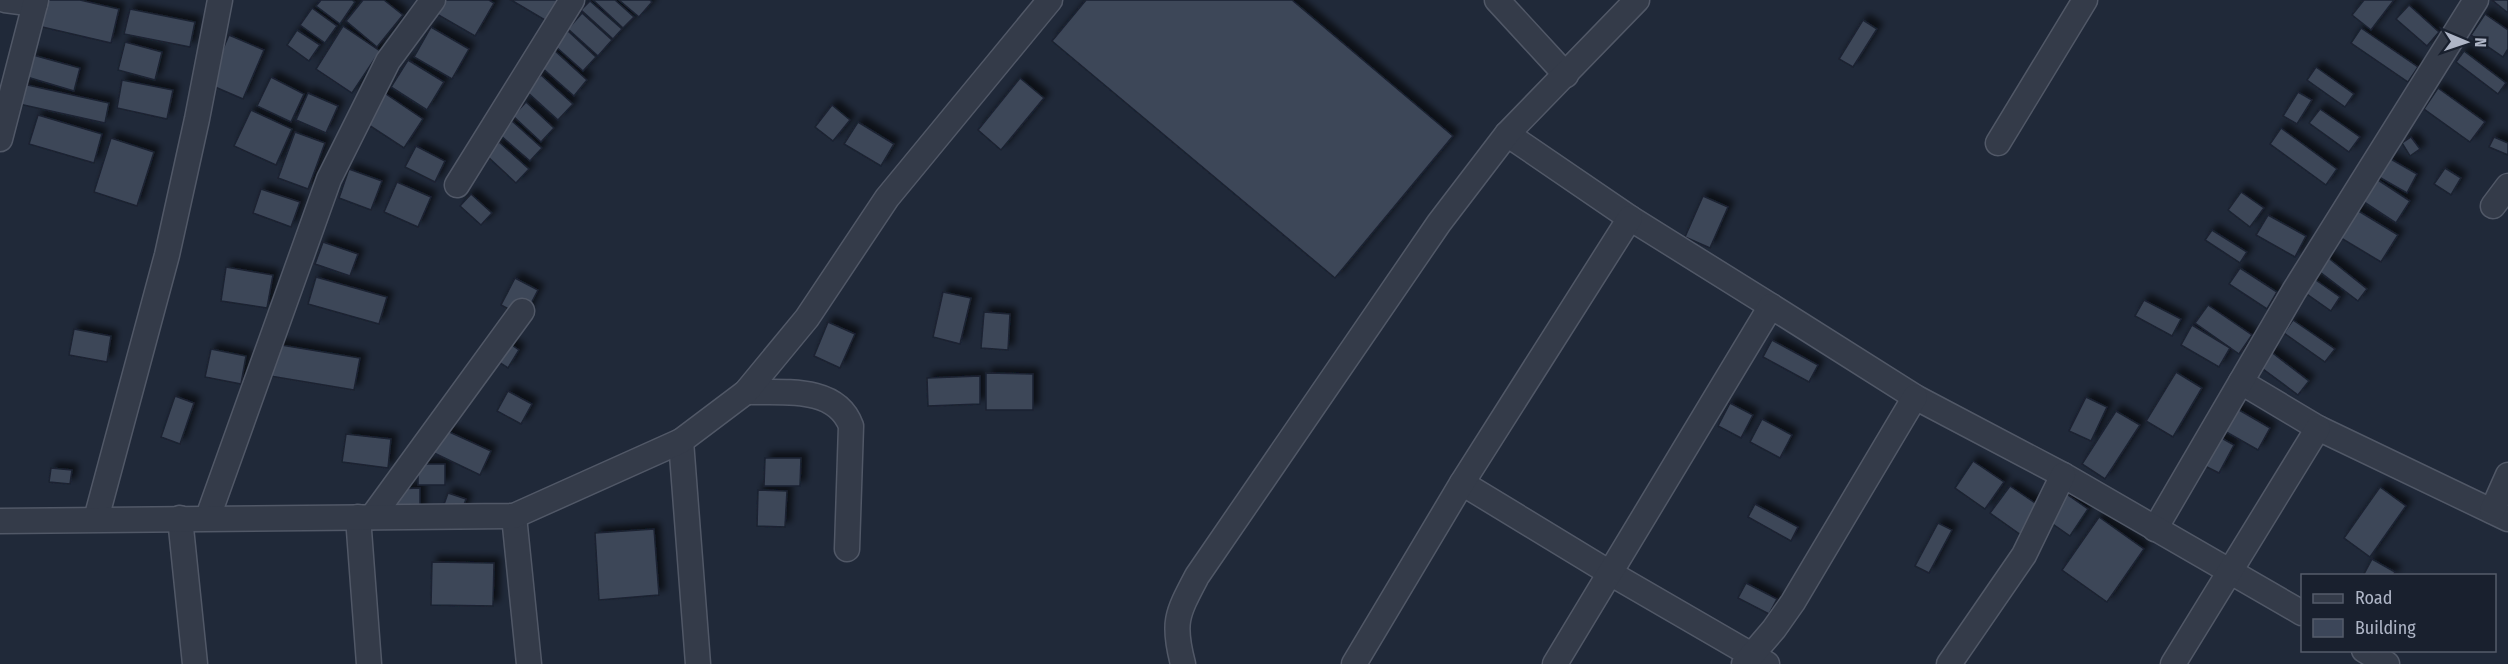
<svg xmlns="http://www.w3.org/2000/svg" width="2508" height="664" font-family="'Fira Sans Condensed',sans-serif">
	<style>
		.building { fill: #3c4659; stroke: #1b2230; stroke-width: 1.5; filter: url(#shadow) }
		.lines { fill: none; stroke-linecap: round; stroke-linejoin: round }
		.street-casing { stroke: #515867; stroke-width: 27 }
		.street { stroke: #343b49; stroke-width: 24 }
	</style>
	<defs>
		<filter id="shadow"><feDropShadow dx="5.5" dy="-5.5" stdDeviation="3" flood-color="#0009"/></filter>
	</defs>
	<rect width="100%" height="100%" fill="#202939"/>
	<!-- building -->
	<g class="building">
		<polygon points="44,0 80,0 119,9 111,43 38,26"/>
		<polygon points="321,0 352,0 355,2 340,24 316,6"/>
		<polygon points="363,0 384,0 403,15 377,47 346,21"/>
		<polygon points="442,0 489,0 494,3 475,36 435,13"/>
		<polygon points="511,0 564,0 550,23"/>
		<polygon points="593,0 615,0 634,17 623,28"/>
		<polygon points="619,0 650,0 652,2 639,17"/>
		<polygon points="1086,0 1292,0 1453,136 1335,278 1052,41"/>
		<polygon points="2364,0 2394,0 2371,30 2352,15"/>
		<polygon points="2492,0 2508,0 2508,13"/>
		<polygon points="590,1 622,29 613,39 581,10"/>
		<polygon points="2409,5 2439,32 2427,46 2396,19"/>
		<polygon points="312,8 337,26 325,43 300,25"/>
		<polygon points="130,9 195,22 190,47 124,34"/>
		<polygon points="582,13 612,40 598,56 568,29"/>
		<polygon points="2485,14 2508,30 2508,49 2503,57 2471,35"/>
		<polygon points="1863,20 1877,29 1853,67 1839,59"/>
		<polygon points="343,26 380,51 352,93 316,69"/>
		<polygon points="431,27 469,49 452,79 414,57"/>
		<polygon points="2361,28 2418,67 2408,82 2351,43"/>
		<polygon points="297,30 320,45 309,61 287,45"/>
		<polygon points="568,31 596,57 583,71 555,46"/>
		<polygon points="229,35 264,50 243,99 208,84"/>
		<polygon points="125,42 162,52 155,80 118,70"/>
		<polygon points="554,50 587,80 574,96 540,66"/>
		<polygon points="2464,51 2506,83 2498,94 2456,62"/>
		<polygon points="33,55 80,68 74,91 27,77"/>
		<polygon points="408,60 444,82 427,110 391,87"/>
		<polygon points="2316,67 2354,94 2345,107 2307,80"/>
		<polygon points="541,75 573,104 558,120 526,91"/>
		<polygon points="271,77 304,94 291,122 257,106"/>
		<polygon points="1020,78 1044,98 1001,150 978,130"/>
		<polygon points="122,80 173,90 167,119 117,108"/>
		<polygon points="23,84 109,103 105,123 19,104"/>
		<polygon points="2438,88 2485,122 2470,142 2424,109"/>
		<polygon points="380,90 423,119 404,148 361,120"/>
		<polygon points="2298,92 2312,100 2297,124 2283,116"/>
		<polygon points="308,93 338,106 326,133 296,120"/>
		<polygon points="526,102 554,128 541,142 513,116"/>
		<polygon points="832,105 850,120 833,141 815,127"/>
		<polygon points="2320,109 2360,137 2349,152 2309,123"/>
		<polygon points="251,110 292,129 276,165 234,146"/>
		<polygon points="38,115 102,134 94,163 29,144"/>
		<polygon points="512,121 542,148 530,161 500,135"/>
		<polygon points="858,122 894,144 881,166 844,144"/>
		<polygon points="2281,128 2337,169 2326,185 2270,144"/>
		<polygon points="295,132 325,143 308,189 278,178"/>
		<polygon points="2411,137 2420,149 2410,156 2402,143"/>
		<polygon points="2494,137 2508,143 2508,155 2489,147"/>
		<polygon points="111,138 154,152 137,206 94,192"/>
		<polygon points="499,142 529,169 516,183 487,156"/>
		<polygon points="416,146 445,161 435,182 405,167"/>
		<polygon points="2389,158 2417,174 2407,193 2379,177"/>
		<polygon points="2445,168 2461,178 2451,195 2434,184"/>
		<polygon points="349,169 382,181 371,210 339,198"/>
		<polygon points="2375,178 2410,201 2396,223 2361,200"/>
		<polygon points="397,182 431,197 418,227 384,212"/>
		<polygon points="261,189 300,202 291,227 253,213"/>
		<polygon points="2241,192 2264,208 2250,227 2228,210"/>
		<polygon points="471,194 492,213 481,225 460,206"/>
		<polygon points="1703,196 1728,207 1710,248 1685,237"/>
		<polygon points="2352,207 2398,235 2381,262 2336,235"/>
		<polygon points="2268,215 2306,236 2295,257 2256,235"/>
		<polygon points="2212,230 2247,252 2240,263 2205,240"/>
		<polygon points="323,242 358,254 350,276 315,264"/>
		<polygon points="2326,256 2367,289 2358,301 2316,269"/>
		<polygon points="226,267 273,275 267,308 221,301"/>
		<polygon points="2240,268 2277,292 2267,309 2229,284"/>
		<polygon points="316,277 387,297 379,324 308,304"/>
		<polygon points="515,278 538,290 524,317 501,305"/>
		<polygon points="2313,278 2340,297 2331,311 2304,292"/>
		<polygon points="943,292 971,298 960,344 933,337"/>
		<polygon points="2144,300 2181,319 2172,336 2135,316"/>
		<polygon points="2208,305 2252,335 2239,354 2195,323"/>
		<polygon points="984,312 1010,314 1008,350 981,348"/>
		<polygon points="2293,320 2335,349 2325,362 2284,333"/>
		<polygon points="828,322 855,334 840,368 814,356"/>
		<polygon points="2192,325 2230,348 2219,367 2181,345"/>
		<polygon points="74,329 111,336 107,362 69,355"/>
		<polygon points="1772,340 1818,365 1809,382 1763,357"/>
		<polygon points="506,341 519,350 508,368 494,359"/>
		<polygon points="275,344 360,358 354,390 270,376"/>
		<polygon points="211,349 246,356 241,384 205,377"/>
		<polygon points="2270,351 2309,381 2298,395 2259,366"/>
		<polygon points="2176,372 2202,388 2173,437 2146,421"/>
		<polygon points="986,373 1033,374 1033,410 986,410"/>
		<polygon points="980,376 980,404 928,406 927,378"/>
		<polygon points="508,391 532,404 521,424 497,411"/>
		<polygon points="175,396 194,403 180,444 161,437"/>
		<polygon points="2086,397 2107,407 2091,441 2069,431"/>
		<polygon points="1730,403 1753,415 1741,438 1718,426"/>
		<polygon points="2234,407 2270,428 2258,450 2221,429"/>
		<polygon points="2116,411 2140,425 2105,479 2082,464"/>
		<polygon points="1762,419 1792,435 1780,458 1750,442"/>
		<polygon points="443,429 491,451 480,475 432,452"/>
		<polygon points="346,434 391,439 388,468 342,462"/>
		<polygon points="2218,436 2234,445 2219,473 2203,465"/>
		<polygon points="765,458 801,458 800,486 764,486"/>
		<polygon points="1973,461 2004,482 1985,509 1955,488"/>
		<rect x="418" y="464" width="27" height="21"/>
		<polygon points="51,468 72,470 70,484 49,482"/>
		<polygon points="2010,486 2041,507 2021,535 1990,513"/>
		<polygon points="2380,487 2406,506 2370,557 2344,538"/>
		<polygon points="420,488 420,512 390,513 390,489"/>
		<polygon points="758,490 787,491 785,527 757,526"/>
		<polygon points="448,493 466,499 460,516 442,510"/>
		<polygon points="2065,493 2088,509 2070,536 2047,520"/>
		<polygon points="1755,504 1798,527 1791,541 1748,517"/>
		<polygon points="2099,517 2144,549 2107,602 2062,570"/>
		<polygon points="1938,523 1952,530 1929,573 1915,566"/>
		<polygon points="654,529 659,595 599,600 595,533"/>
		<polygon points="2372,559 2395,572 2393,576 2363,576"/>
		<polygon points="432,562 494,563 493,606 431,605"/>
		<polygon points="1746,583 1777,599 1769,614 1738,598"/>
	</g>
	<g class="lines">
		<defs>
			<g id="street">
				<polyline points="5,0 35,4 36,0"/>
				<polyline points="1497,0 1566,75"/>
				<polyline points="1507,134 1630,218 1771,306"/>
				<polyline points="0,139 35,4"/>
				<polyline points="1998,143 2085,0"/>
				<polyline points="457,185 572,0"/>
				<polyline points="2493,206 2508,186"/>
				<polyline points="2241,382 2318,428 2508,519"/>
				<path d="M746,392C782,393 836,385 851,426L847,549"/>
				<polyline points="681,441 698,664"/>
				<polyline points="1462,483 1610,573 1767,664"/>
				<polyline points="2492,511 2508,475"/>
				<polyline points="514,516 529,664"/>
				<polyline points="208,517 329,179 388,61 433,0"/>
				<polyline points="358,517 369,664"/>
				<polyline points="372,517 522,311"/>
				<polyline points="180,518 195,664"/>
				<polyline points="96,519 167,255 197,119 220,0"/>
				<polyline points="0,521 514,516 681,441 746,392 807,318 887,198 1050,0"/>
				<polyline points="2155,529 2294,291 2476,0"/>
				<polyline points="2364,650 2387,664"/>
				<path d="M1183,664C1172,622 1177,614 1197,576L1439,223L1507,134L1637,0"/>
				<polyline points="1354,664 1462,483 1630,218"/>
				<polyline points="1555,664 1771,306 1915,397 2063,475 2302,613"/>
				<polyline points="1744,664 1774,629 1793,602 1915,397"/>
				<polyline points="1949,664 2024,555 2063,475"/>
				<polyline points="2173,664 2318,428"/>
			</g>
		</defs>
		<!-- street casing -->
		<use href="#street" class="street-casing"/>
		<!-- street -->
		<use href="#street" class="street"/>
	</g>
	<!-- legend -->
	<rect x="2301" y="574" width="195" height="78" fill="#19202e" stroke="#555c6b" stroke-width="1.5"/>
	<rect x="2313" y="594" width="30" height="9" fill="#343b49" stroke="#555c6b" stroke-width="1.5"/>
	<text x="2355" y="604" font-size="18" fill="#aeb5c6">Road</text>
	<rect x="2313" y="619" width="30" height="18" fill="#3c4659" stroke="#555c6b" stroke-width="1.5"/>
	<text x="2355" y="634" font-size="18" fill="#aeb5c6">Building</text>
	<!-- north arrow -->
	<g transform="translate(2466 42) rotate(92)" stroke="#19202e" stroke-width="4.5" paint-order="stroke">
	<path d="M0-4.5L10 22L0 15L-10 22Z" fill="#aeb5c6"/>
	<text y="-9" font-size="16" font-weight="bold" text-anchor="middle" fill="#aeb5c6">N</text>
	</g>
</svg>
